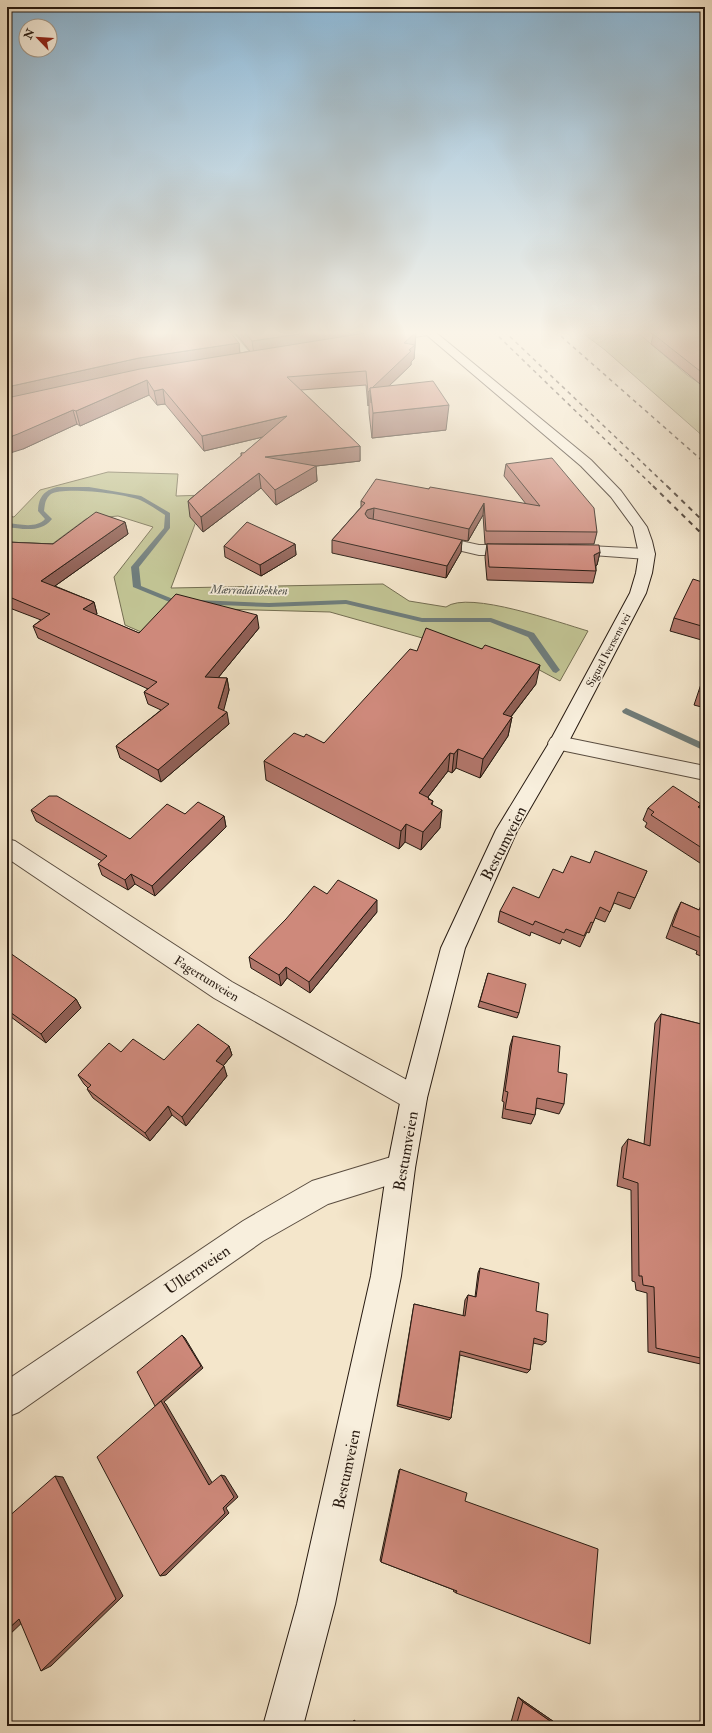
<svg xmlns="http://www.w3.org/2000/svg" width="712" height="1733" font-family="'IM FELL Double Pica',serif">
	<style>
		.green { fill: #c1c393; stroke: #746e52 }
		.lines { fill: none; stroke-linecap: round; stroke-linejoin: round }
		.stream { fill: #6f7c7a; fill-rule: evenodd }
		.street-casing { stroke: #5a4d40; stroke-width: 2 }
		.secondary-casing { stroke: #271a11; stroke-width: 2 }
		.street { fill: #f8efdd; fill-rule: evenodd }
		.secondary { fill: #f8efdd; fill-rule: evenodd }
		.rail-far1 { stroke: #271a11; stroke-width: 1.5; stroke-dasharray: 4 4; stroke-linecap: butt }
		.rail { stroke: #271a11; stroke-width: 2; stroke-dasharray: 5 5; stroke-linecap: butt }
		.wall { fill: #b1766a; stroke: #271a11 }
		.shaded-wall { fill: #906056; stroke: #271a11 }
		.building { fill: #ce897b; stroke: #271a11 }
		.labels { text-anchor: middle; stroke-width: 3.5; stroke-linejoin: round; paint-order: stroke }
		.far-street-label { font-size: 11px; fill: #271a11; stroke: #f8efdd }
		.far-water-label { font-size: 12px; font-style: italic; fill: #51534e; stroke: #f8efdd }
		.street-label { font-size: 13px; fill: #271a11; stroke: #f8efdd }
		.near-street-label { font-size: 16px; fill: #271a11; stroke: #f8efdd }
	</style>
	<rect width="100%" height="100%" fill="#f4e6cb"/>
	<filter id="stains"><feTurbulence type="fractalNoise" baseFrequency=".005" numOctaves="4"/><feColorMatrix values="0 0 0 0 .2 0 0 0 0 .09 0 0 0 0 .02 0 0 0 .5 -.17"/></filter>
	<radialGradient id="worn" r=".72"><stop offset=".6" stop-color="#630" stop-opacity="0"/><stop offset="1" stop-color="#630" stop-opacity=".3"/></radialGradient>
	<!-- green -->
	<g class="green">
		<polygon points="580,331 636,331 687,375 705,387 705,438 605,350"/>
		<path d="M108,472L178,474L176,496L206,495L171,588L383,584L409,601L446,607C469,590 560,623 588,631L560,681L515,657L433,641L330,612L219,609L148,635L125,625L114,577L153,527L118,516L86,519L40,553L7,549V516L14,517L40,490Z"/>
	</g>
	<g class="lines">
		<!-- stream -->
		<g class="stream">
			<path d="M57,487H89L141,496L170,513V528L139,567L141,586L173,599L269,603L346,600L422,618H491L534,633L560,670L556,673L553,672L528,637L490,622H422L346,604L269,607L172,603L133,587L131,567L164,528L165,515C157,510 149,504 140,500C127,494 63,486 51,494C45,499 45,504 44,511L52,519C41,533 23,529 7,527V523C19,524 36,529 45,519L38,511C39,497 43,491 57,487Z"/>
			<polygon points="626,708 705,744 705,751 623,713 622,711"/>
		</g>
		<defs>
			<g id="street">
				<polygon points="221,331 232,331 254,358 256,360 254,362 246,362"/>
				<polygon points="412,331 433,332 428,335 386,341 380,338 386,335"/>
				<polygon points="433,535 479,545 516,545 521,547 524,550 521,553 516,555 479,555 428,543 425,540 428,537"/>
				<polygon points="570,545 647,549 652,551 655,554 652,557 647,559 565,553 562,550 565,547"/>
				<polygon points="558,736 705,766 705,780 551,748 548,743 551,738"/>
				<polygon points="7,839 15,841 232,982 423,1089 427,1098 423,1107 414,1111 405,1107 214,998 7,858"/>
				<polygon points="401,1154 411,1158 415,1168 411,1178 328,1204 263,1241 19,1412 7,1417 7,1380 243,1221 312,1181"/>
			</g>
			<polygon id="secondary" points="422,331 434,331 591,460 621,491 647,527 652,541 655,554 652,573 646,593 568,743 517,831 465,948 427,1098 415,1168 401,1276 335,1604 303,1726 263,1726 297,1604 371,1276 387,1168 401,1098 441,948 496,830 549,743 630,593 636,573 639,554 633,527 611,497 581,466"/>
		</defs>
		<!-- street casing -->
		<use href="#street" class="street-casing"/>
		<!-- secondary casing -->
		<use href="#secondary" class="secondary-casing"/>
		<!-- street -->
		<use href="#street" class="street"/>
		<!-- secondary -->
		<use href="#secondary" class="secondary"/>
		<!-- rail-far1 -->
		<g class="rail-far1">
			<polyline points="493,331 654,487"/>
			<polyline points="504,331 668,487"/>
			<polyline points="555,331 705,463"/>
		</g>
		<!-- rail -->
		<g class="rail">
			<polyline points="653,486 705,537"/>
			<polyline points="667,486 705,523"/>
		</g>
	</g>
	<!-- wall -->
	<g class="wall">
		<polygon points="7,331 239,343 240,353 250,351 234,331 414,331 416,332 414,359 411,362 411,365 389,386 446,430 372,438 369,413 369,405 368,406 366,385 301,390 360,446 360,461 316,466 317,481 276,505 261,488 203,532 190,517 188,501 241,456 241,453 244,453 263,437 204,451 165,404 157,405 149,395 80,426 77,424 23,449"/>
		<polygon points="647,331 705,331 705,388 651,344 653,335"/>
		<polygon points="506,464 597,532 594,544 485,544 483,515 468,541 462,540 461,552 446,578 332,553 332,540 361,507 361,501 429,489 526,504 504,476"/>
		<polygon points="125,522 128,534 55,586 94,602 97,614 96,615 139,633 259,628 218,678 227,678 229,690 223,710 229,724 161,782 120,758 116,746 161,710 148,704 144,692 148,689 38,638 33,626 41,620 7,607 7,542 53,544"/>
		<polygon points="295,544 296,555 261,576 225,557 224,546"/>
		<polygon points="487,544 600,552 597,565 596,566 596,571 593,583 487,580 485,557"/>
		<polygon points="705,583 705,641 670,631 674,618"/>
		<polygon points="482,649 536,684 511,717 512,717 508,736 480,778 456,768 452,773 448,771 428,797 429,798 429,799 433,801 432,805 440,828 421,850 405,842 399,849 266,780 264,761 304,737 324,743 417,651"/>
		<polygon points="705,672 705,708 694,705"/>
		<polygon points="701,804 699,808 705,811 705,864 703,865 645,827 647,823 643,820 648,808"/>
		<polygon points="31,810 130,839 185,814 224,816 226,827 155,896 135,884 128,890 102,875 98,864 102,861 36,821"/>
		<polygon points="590,863 647,871 630,909 614,903 605,922 595,918 589,933 587,932 580,947 562,939 560,944 531,932 530,936 498,922 500,911 539,898 563,873"/>
		<polygon points="327,894 377,912 310,993 287,978 281,986 251,968 249,957"/>
		<polygon points="681,902 699,910 701,906 705,908 705,958 696,954 697,951 666,938 675,914"/>
		<polygon points="7,955 76,999 81,1008 46,1043 7,1014"/>
		<polygon points="488,973 519,1013 517,1018 478,1007"/>
		<polygon points="661,1014 705,1025 705,1365 648,1352 647,1293 636,1290 635,1282 632,1281 631,1190 617,1186 622,1147 628,1139 644,1144 655,1023"/>
		<polygon points="513,1036 564,1104 559,1114 536,1108 535,1115 531,1124 502,1118 504,1102 502,1101 510,1046"/>
		<polygon points="229,1046 232,1055 223,1066 227,1076 186,1126 172,1115 150,1141 93,1098 87,1089 88,1088 84,1084 78,1075 121,1052 164,1060"/>
		<polygon points="480,1268 536,1311 546,1342 542,1345 533,1343 530,1370 527,1373 460,1355 451,1418 449,1420 397,1406 414,1304 463,1316 465,1300 468,1295 475,1297 478,1273"/>
		<polygon points="400,1469 465,1501 456,1593 453,1591 454,1590 381,1562 380,1560 399,1470"/>
		<polygon points="518,1697 560,1726 510,1726"/>
		<polygon points="354,1720 361,1726 352,1726"/>
	</g>
	<!-- shaded-wall -->
	<g class="shaded-wall">
		<polygon points="319,331 399,331 254,355 252,341"/>
		<polygon points="416,332 414,359 411,362 411,365 371,403 370,390 404,343"/>
		<polygon points="239,343 240,357 7,402 7,387 139,358"/>
		<polygon points="147,380 149,395 80,426 76,411"/>
		<polygon points="163,389 165,404 157,405 154,391"/>
		<polygon points="369,391 369,405 368,406 368,392"/>
		<polygon points="449,405 446,430 372,438 373,413"/>
		<polygon points="73,410 77,424 23,449 7,454 7,438"/>
		<polygon points="287,416 288,431 204,451 202,436"/>
		<polygon points="360,446 360,461 316,466 317,481 276,505 275,490 265,457"/>
		<polygon points="259,473 261,488 203,532 201,517"/>
		<polygon points="484,503 483,515 468,541 469,529"/>
		<polygon points="374,508 373,521 367,522 365,514 367,510"/>
		<polygon points="125,522 128,534 45,593 41,581"/>
		<polygon points="462,540 461,552 446,578 447,566"/>
		<polygon points="295,544 296,555 261,576 260,565"/>
		<polygon points="600,552 597,565 591,568 594,555"/>
		<polygon points="94,602 97,614 87,622 83,609"/>
		<polygon points="257,615 259,628 208,690 205,677"/>
		<polygon points="540,665 536,684 499,732 503,714"/>
		<polygon points="227,678 229,690 222,717 227,712 229,724 161,782 158,770 218,708"/>
		<polygon points="512,717 508,736 480,778 483,759"/>
		<polygon points="458,749 456,768 452,773 454,754"/>
		<polygon points="450,753 448,771 417,811 419,793"/>
		<polygon points="442,810 440,828 421,850 423,832"/>
		<polygon points="224,816 226,827 155,896 152,886"/>
		<polygon points="406,824 405,842 399,849 401,831"/>
		<polygon points="131,874 135,884 128,890 125,880"/>
		<polygon points="377,900 377,912 310,993 309,982"/>
		<polygon points="286,967 287,978 281,986 279,975"/>
		<polygon points="76,999 81,1008 46,1043 41,1034"/>
		<polygon points="229,1046 232,1055 219,1071 216,1061"/>
		<polygon points="224,1066 227,1076 186,1126 182,1117"/>
		<polygon points="168,1106 172,1115 150,1141 145,1133"/>
		<polygon points="182,1335 185,1338 203,1368 164,1402 166,1404 214,1486 209,1485 158,1407"/>
		<polygon points="221,1475 225,1476 238,1497 226,1508 229,1513 166,1575 160,1576 223,1508"/>
		<polygon points="55,1476 63,1477 123,1596 51,1666 41,1671"/>
		<polygon points="29,1616 7,1637 7,1630 19,1619"/>
		<polygon points="518,1697 560,1726 557,1726 523,1702"/>
		<polygon points="354,1720 361,1726 354,1726"/>
	</g>
	<!-- building -->
	<g class="building">
		<polygon points="7,331 229,331 239,343 139,358 7,387"/>
		<polygon points="244,331 319,331 252,341"/>
		<polygon points="378,331 414,331 416,332 404,343 415,345 409,350 411,351 372,388 370,388 370,390 368,392 366,371 287,377 360,446 265,457 316,466 275,490 259,473 201,517 188,501 242,455 241,453 244,453 287,416 202,436 163,389 154,391 147,380 76,411 73,410 18,434 7,438 7,398 140,369"/>
		<polygon points="665,331 705,331 705,375 653,334 667,332"/>
		<polygon points="433,381 449,405 373,413 370,388"/>
		<polygon points="552,458 594,508 597,532 486,531 484,503 469,529 374,508 367,510 365,514 368,518 462,540 447,566 332,540 365,503 361,501 376,479 429,489 430,487 540,506 506,464"/>
		<polygon points="96,512 125,522 41,581 94,602 83,609 139,633 176,594 257,615 205,677 227,678 218,708 227,712 158,770 116,746 169,704 144,692 157,682 33,626 50,614 7,596 7,542 53,544"/>
		<polygon points="247,522 295,544 260,565 224,546"/>
		<polygon points="487,544 599,545 600,552 594,555 596,571 489,567"/>
		<polygon points="693,579 705,583 705,627 674,618"/>
		<polygon points="426,628 482,649 485,645 540,665 503,714 512,717 483,759 458,749 454,754 450,753 419,793 429,798 428,799 433,801 431,804 442,810 423,832 406,824 401,831 264,761 294,733 304,737 306,734 324,743 410,649 417,651"/>
		<polygon points="705,676 705,694 700,692"/>
		<polygon points="673,786 701,804 698,807 705,811 705,850 651,815 654,812 648,808"/>
		<polygon points="49,796 57,796 130,839 167,804 185,814 198,802 224,816 152,886 131,874 125,880 98,864 107,856 31,810"/>
		<polygon points="595,851 647,871 635,898 618,892 610,912 600,907 593,923 591,922 584,936 566,929 564,933 535,921 533,925 500,911 513,887 539,898 553,869 563,873 571,856 590,863"/>
		<polygon points="338,880 377,900 309,982 286,967 279,975 249,957 286,919 314,886 327,894"/>
		<polygon points="681,902 699,910 701,906 705,908 705,944 703,943 704,939 672,926"/>
		<polygon points="10,953 76,999 41,1034 7,1010 7,955"/>
		<polygon points="488,973 526,984 519,1013 480,1001"/>
		<polygon points="661,1014 705,1025 705,1359 656,1348 654,1287 643,1285 642,1276 639,1276 638,1183 623,1178 628,1139 650,1146"/>
		<polygon points="198,1024 229,1046 216,1061 224,1066 182,1117 168,1106 145,1133 87,1089 91,1085 78,1075 109,1043 121,1052 133,1039 164,1060"/>
		<polygon points="513,1036 560,1046 558,1072 567,1074 564,1104 537,1098 535,1115 505,1109 508,1092 505,1091"/>
		<polygon points="480,1268 539,1283 536,1311 548,1314 546,1342 534,1338 530,1370 460,1351 451,1418 398,1404 414,1304 465,1316 468,1295 476,1297"/>
		<polygon points="182,1335 201,1366 155,1406 137,1372"/>
		<polygon points="161,1401 209,1485 221,1475 234,1497 223,1508 225,1513 160,1576 97,1457"/>
		<polygon points="400,1469 467,1493 465,1501 598,1549 590,1644 456,1593 457,1591 381,1562"/>
		<polygon points="55,1476 116,1599 41,1671 19,1619 7,1630 7,1518"/>
		<polygon points="523,1702 557,1726 516,1726"/>
	</g>
	<!-- sky -->
	<linearGradient id="sky" x2="0" y2="1"><stop stop-color="#8bb8d8"/><stop offset="0.58" stop-color="#faf4e8"/><stop offset="1" stop-color="#faf4e8" stop-opacity="0"/></linearGradient>
	<rect width="712" height="574" fill="url(#sky)"/>
	<g class="labels">
		<!-- far-street labels -->
		<g class="far-street-label">
			<text transform="translate(608 650) rotate(-62)" y="4">Sigurd Iversens vei</text>
		</g>
		<!-- far-water labels -->
		<g class="far-water-label">
			<text transform="translate(249 590) rotate(1)" y="4">Mærradalsbekken</text>
		</g>
		<!-- street labels -->
		<g class="street-label">
			<text transform="translate(207 978) rotate(32)" y="5">Fagertunveien</text>
		</g>
		<!-- near-street labels -->
		<g class="near-street-label">
			<text transform="translate(503 843) rotate(-63)" y="6">Bestumveien</text>
			<text transform="translate(405 1151) rotate(-80)" y="6">Bestumveien</text>
			<text transform="translate(197 1269) rotate(-34)" y="6">Ullernveien</text>
			<text transform="translate(346 1469) rotate(-78)" y="6">Bestumveien</text>
		</g>
	</g>
	<!-- margin -->
	<rect width="712" height="1733" fill="none" stroke="#f4e6cb" stroke-width="24"/>
	<rect x="8" y="8" width="696" height="1717" fill="none" stroke="#271a11" stroke-width="2"/>
	<rect x="12" y="12" width="688" height="1709" fill="none" stroke="#271a11"/>
	<!-- north arrow -->
	<g transform="translate(38 38) rotate(295)"><circle r="19" fill="#f8efdd" stroke="#a49a8b"/>
	<path d="M0-3L7 15L0 10L-7 15Z" fill="#8f2418"/>
	<text y="-6" font-size="11" font-weight="bold" text-anchor="middle" fill="#271a11">N</text>
	</g>
	<rect width="100%" height="100%" filter="url(#stains)"/>
	<rect width="100%" height="100%" fill="url(#worn)"/>
</svg>
